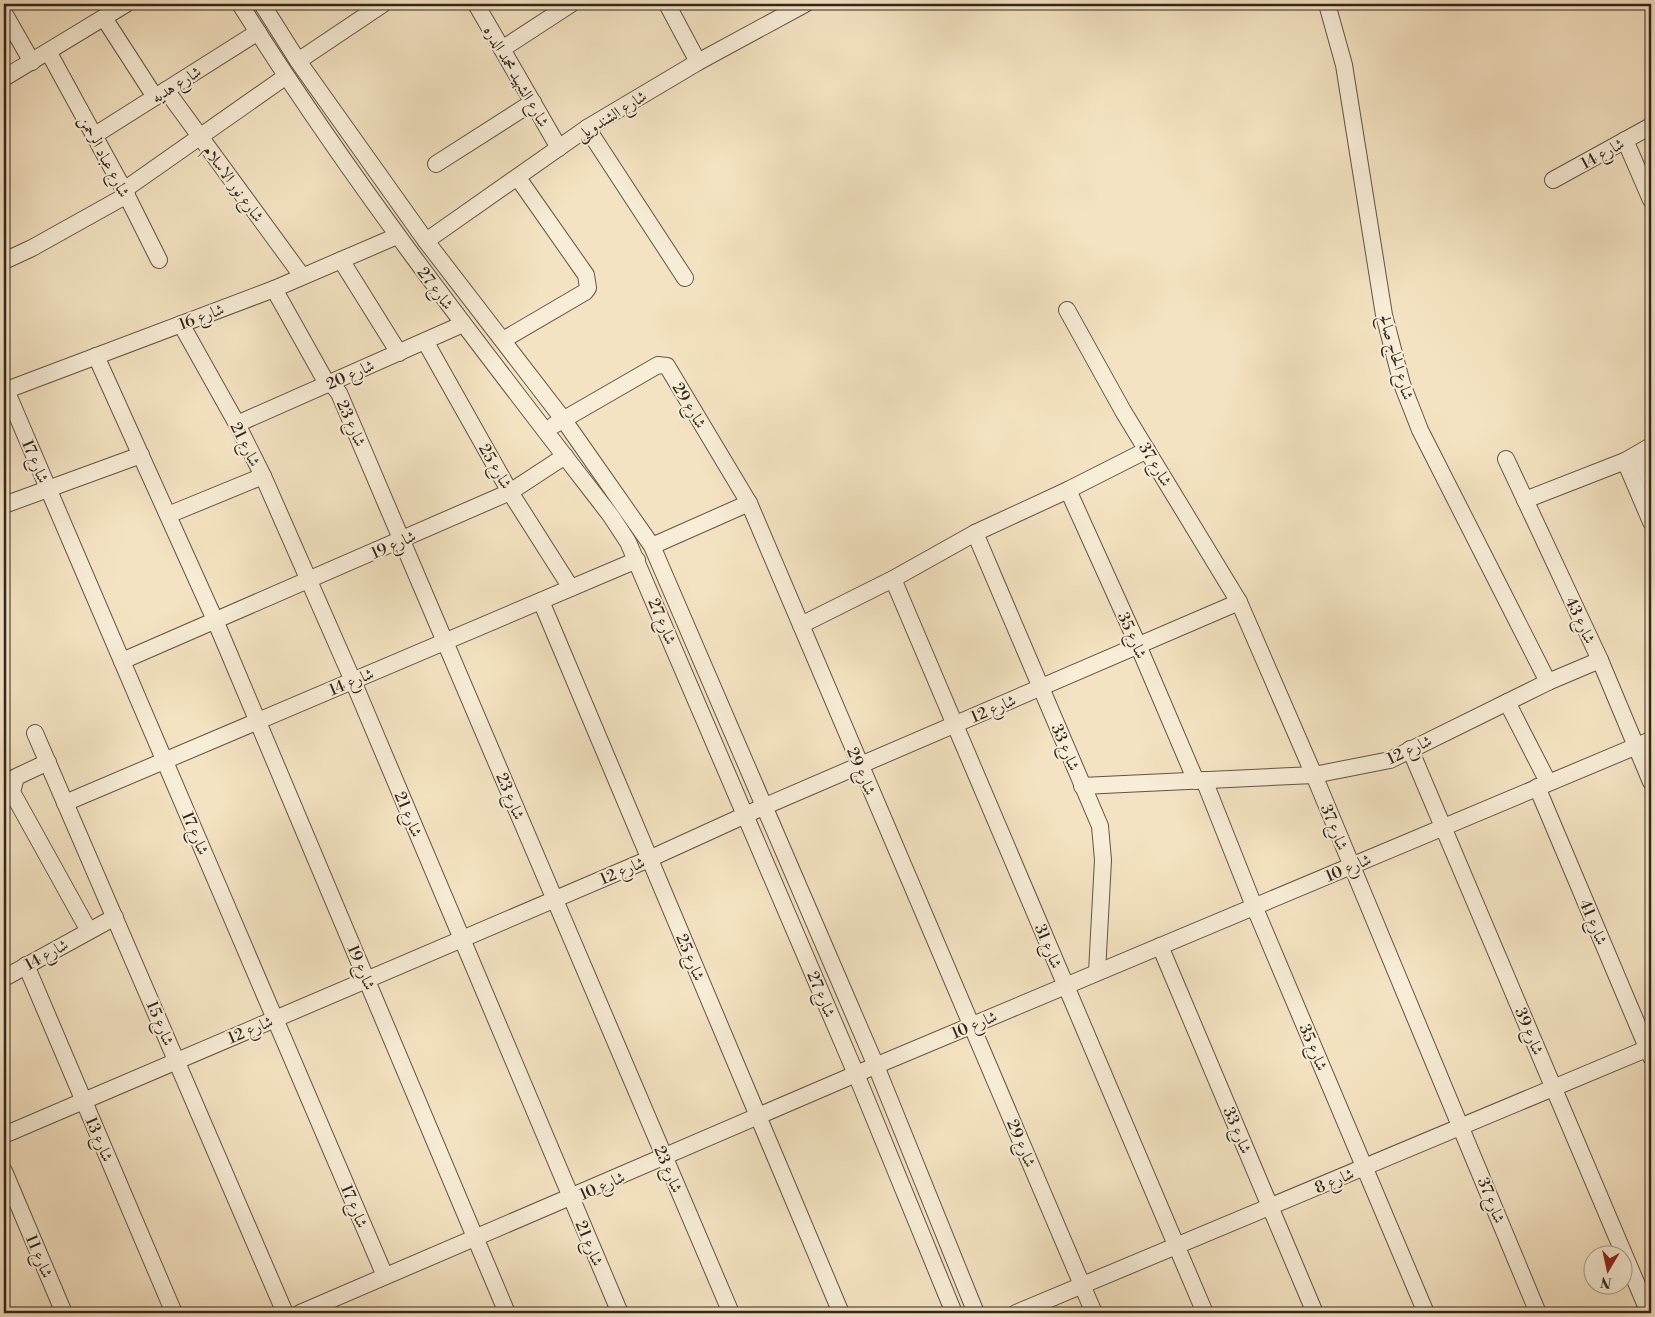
<svg xmlns="http://www.w3.org/2000/svg" width="1655" height="1317" font-family="'Libre Bodoni',Amiri,serif">
	<style>
		.lines { fill: none; stroke-linecap: round; stroke-linejoin: round }
		.minor-casing { stroke: #625446; stroke-width: 18 }
		.minor { stroke: #f8edd7; stroke-width: 16 }
		.labels { text-anchor: middle; stroke-width: 4; stroke-linejoin: round; paint-order: stroke }
		.street-label { font-size: 16px; fill: #32251d; stroke: #f8edd7 }
	</style>
	<rect width="100%" height="100%" fill="#f4e3c2"/>
	<filter id="stains"><feTurbulence type="fractalNoise" baseFrequency=".004" numOctaves="4"/><feColorMatrix values="0 0 0 0 .2 0 0 0 0 .09 0 0 0 0 .02 0 0 0 .5 -.17"/></filter>
	<radialGradient id="worn" r=".72"><stop offset=".6" stop-color="#630" stop-opacity="0"/><stop offset="1" stop-color="#630" stop-opacity=".3"/></radialGradient>
	<g class="lines">
		<defs>
			<g id="minor">
				<path d="M240,4C352,183 482,349 611,516L628,542L856,1074L954,1313"/>
				<polyline points="262,4 298,61 426,241 563,419 652,546 876,1066 976,1313"/>
				<polyline points="476,4 559,148"/>
				<polyline points="667,4 698,62"/>
				<polyline points="1327,4 1344,65 1384,315 1402,384 1420,430 1548,682"/>
				<polyline points="4,13 32,62"/>
				<polyline points="104,18 155,97"/>
				<polyline points="502,49 571,4"/>
				<polyline points="49,53 124,190 159,260"/>
				<polyline points="298,61 383,4"/>
				<polyline points="4,78 126,4"/>
				<polyline points="166,90 302,276"/>
				<polyline points="587,128 685,278"/>
				<polyline points="95,135 258,32"/>
				<polyline points="1625,140 1651,200"/>
				<polyline points="436,164 533,102"/>
				<polyline points="1553,180 1651,126"/>
				<polyline points="124,190 285,77"/>
				<polyline points="426,241 587,128 698,62 805,4"/>
				<polyline points="341,260 399,353"/>
				<polyline points="4,261 32,248 127,195"/>
				<polyline points="274,289 325,380 331,383 339,393 731,1313"/>
				<polyline points="1067,310 1123,411 1239,602 1314,775 1538,1313"/>
				<polyline points="181,324 237,424 263,476 353,681 620,1313"/>
				<polyline points="503,340 585,292 588,288 586,275 518,178"/>
				<polyline points="425,341 510,492 571,588"/>
				<polyline points="96,356 215,620 507,1313"/>
				<polyline points="6,390 385,1276"/>
				<polyline points="4,391 274,289 397,236"/>
				<polyline points="237,424 463,324"/>
				<polyline points="554,425 658,365 667,366 749,503 1094,1313"/>
				<polyline points="1639,454 1651,482"/>
				<polyline points="1506,459 1600,660 1651,782"/>
				<polyline points="1625,461 1651,522"/>
				<polyline points="1068,490 1138,645 1196,781"/>
				<polyline points="1525,500 1625,461 1651,446"/>
				<polyline points="4,505 141,455"/>
				<polyline points="168,515 263,476"/>
				<polyline points="975,533 1100,826 1103,860 1097,972"/>
				<polyline points="652,546 749,503"/>
				<polyline points="893,579 1205,1313"/>
				<polyline points="541,601 841,1313"/>
				<polyline points="801,625 893,579 975,533 1068,490 1147,450"/>
				<polyline points="122,661 510,492 565,456"/>
				<polyline points="1507,702 1548,782"/>
				<polyline points="35,733 285,1313"/>
				<polyline points="1410,749 1649,1313"/>
				<polyline points="48,762 16,777 12,792 89,931"/>
				<polyline points="1204,780 1254,906 1426,1313"/>
				<polyline points="1082,786 1314,775 1390,760 1548,682 1600,660"/>
				<polyline points="1537,787 1651,1057"/>
				<polyline points="65,803 637,560"/>
				<polyline points="1160,946 1315,1313"/>
				<polyline points="26,965 174,1313"/>
				<polyline points="4,978 115,917"/>
				<polyline points="4,1135 649,859 763,807 1239,602"/>
				<polyline points="4,1171 64,1313"/>
				<polyline points="300,1313 856,1074 1651,740"/>
				<polyline points="1016,1313 1651,1047"/>
			</g>
		</defs>
		<!-- minor casing -->
		<use href="#minor" class="minor-casing"/>
		<!-- minor -->
		<use href="#minor" class="minor"/>
	</g>
	<g class="labels">
		<!-- street labels -->
		<g class="street-label">
			<text transform="translate(517 76) rotate(60)" y="6">شارع الشهيد محمد الدره</text>
			<text transform="translate(176 84) rotate(-32)" y="6">شارع هديه</text>
			<text transform="translate(611 115) rotate(-32)" y="6">شارع الشندويلى</text>
			<text transform="translate(1602 153) rotate(-29)" y="6">شارع 14</text>
			<text transform="translate(105 156) rotate(62)" y="6">شارع عباد الرحمن</text>
			<text transform="translate(234 183) rotate(54)" y="6">شارع نور الاسلام</text>
			<text transform="translate(436 288) rotate(53)" y="6">شارع 27</text>
			<text transform="translate(201 316) rotate(-21)" y="6">شارع 16</text>
			<text transform="translate(1397 357) rotate(74)" y="6">شارع الحاج صالح</text>
			<text transform="translate(350 374) rotate(-24)" y="6">شارع 20</text>
			<text transform="translate(690 405) rotate(59)" y="6">شارع 29</text>
			<text transform="translate(352 423) rotate(66)" y="6">شارع 23</text>
			<text transform="translate(246 444) rotate(63)" y="6">شارع 21</text>
			<text transform="translate(36 461) rotate(67)" y="6">شارع 17</text>
			<text transform="translate(1156 464) rotate(59)" y="6">شارع 37</text>
			<text transform="translate(496 466) rotate(60)" y="6">شارع 25</text>
			<text transform="translate(393 544) rotate(-24)" y="6">شارع 19</text>
			<text transform="translate(1581 620) rotate(65)" y="6">شارع 43</text>
			<text transform="translate(663 621) rotate(67)" y="6">شارع 27</text>
			<text transform="translate(1133 635) rotate(66)" y="6">شارع 35</text>
			<text transform="translate(351 681) rotate(-23)" y="6">شارع 14</text>
			<text transform="translate(993 708) rotate(-23)" y="6">شارع 12</text>
			<text transform="translate(1066 747) rotate(67)" y="6">شارع 33</text>
			<text transform="translate(1409 749) rotate(-25)" y="6">شارع 12</text>
			<text transform="translate(862 771) rotate(67)" y="6">شارع 29</text>
			<text transform="translate(511 796) rotate(67)" y="6">شارع 23</text>
			<text transform="translate(409 814) rotate(67)" y="6">شارع 21</text>
			<text transform="translate(1335 827) rotate(68)" y="6">شارع 37</text>
			<text transform="translate(196 833) rotate(67)" y="6">شارع 17</text>
			<text transform="translate(1348 867) rotate(-23)" y="6">شارع 10</text>
			<text transform="translate(622 870) rotate(-23)" y="6">شارع 12</text>
			<text transform="translate(1594 922) rotate(67)" y="6">شارع 41</text>
			<text transform="translate(1049 946) rotate(67)" y="6">شارع 31</text>
			<text transform="translate(46 954) rotate(-29)" y="6">شارع 14</text>
			<text transform="translate(691 957) rotate(67)" y="6">شارع 25</text>
			<text transform="translate(362 967) rotate(67)" y="6">شارع 19</text>
			<text transform="translate(822 994) rotate(67)" y="6">شارع 27</text>
			<text transform="translate(161 1023) rotate(67)" y="6">شارع 15</text>
			<text transform="translate(974 1024) rotate(-23)" y="6">شارع 10</text>
			<text transform="translate(250 1029) rotate(-23)" y="6">شارع 12</text>
			<text transform="translate(1530 1031) rotate(67)" y="6">شارع 39</text>
			<text transform="translate(1314 1047) rotate(67)" y="6">شارع 35</text>
			<text transform="translate(1238 1130) rotate(67)" y="6">شارع 33</text>
			<text transform="translate(100 1139) rotate(67)" y="6">شارع 13</text>
			<text transform="translate(1022 1143) rotate(67)" y="6">شارع 29</text>
			<text transform="translate(669 1169) rotate(67)" y="6">شارع 23</text>
			<text transform="translate(1334 1180) rotate(-23)" y="6">شارع 8</text>
			<text transform="translate(602 1185) rotate(-24)" y="6">شارع 10</text>
			<text transform="translate(1492 1200) rotate(68)" y="6">شارع 37</text>
			<text transform="translate(355 1206) rotate(67)" y="6">شارع 17</text>
			<text transform="translate(590 1243) rotate(67)" y="6">شارع 21</text>
			<text transform="translate(40 1256) rotate(67)" y="6">شارع 11</text>
		</g>
	</g>
	<!-- margin -->
	<rect width="1655" height="1317" fill="none" stroke="#f4e3c2" stroke-width="20"/>
	<rect x="5" y="5" width="1645" height="1307" fill="none" stroke="#32251d" stroke-width="2.5"/>
	<rect x="10" y="10" width="1635" height="1297" fill="none" stroke="#32251d"/>
	<!-- north arrow -->
	<g transform="translate(1608 1270) rotate(189)"><circle r="24" fill="#f8edd7" stroke="#a99d8d"/>
	<path d="M0-4L9 19L0 12L-9 19Z" fill="#8f2418"/>
	<text y="-8" font-size="14" font-weight="bold" text-anchor="middle" fill="#32251d">N</text>
	</g>
	<rect width="100%" height="100%" filter="url(#stains)"/>
	<rect width="100%" height="100%" fill="url(#worn)"/>
</svg>
